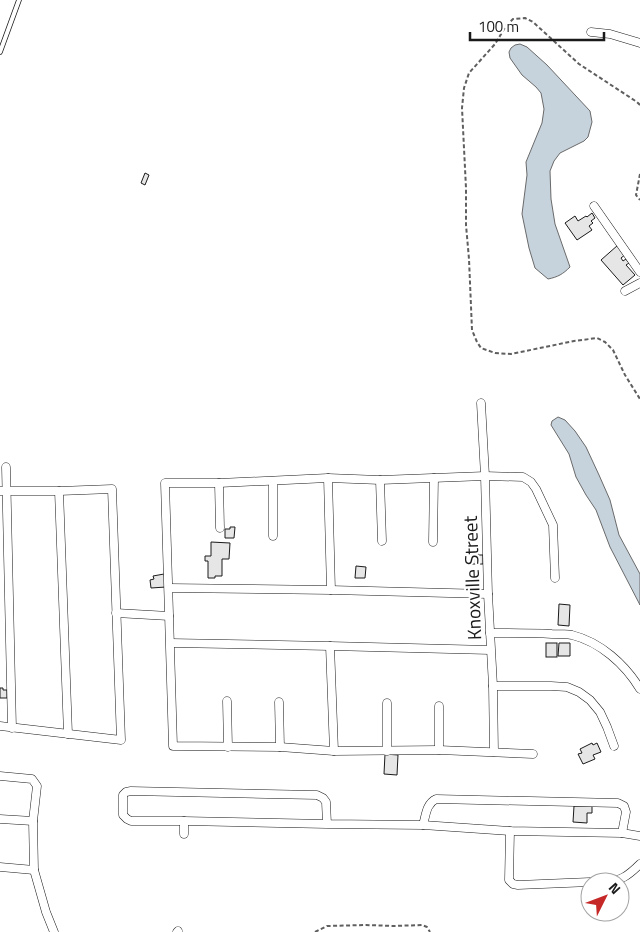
<svg xmlns="http://www.w3.org/2000/svg" width="640" height="932" font-family="'Titillium Web',sans-serif">
	<style>
		.water { fill: #c6d2dc; stroke: #6a6a6a }
		.building { fill: #e6e6e6; stroke: #1a1a1a }
		.lines { fill: none; stroke-linecap: round; stroke-linejoin: round }
		.service-casing { stroke: #1a1a1a; stroke-width: 5.5 }
		.minor-casing { stroke: #1a1a1a; stroke-width: 9 }
		.path { stroke: #5f5f5f; stroke-width: 2; stroke-dasharray: 4 2.5; stroke-linecap: butt }
		.service { stroke: #fff; stroke-width: 4 }
		.minor { stroke: #fff; stroke-width: 8 }
		.labels { text-anchor: middle; stroke-width: 4; stroke-linejoin: round; paint-order: stroke }
		.street-label { font-size: 19px; fill: #1a1a1a; stroke: #fff }
	</style>
	<rect width="100%" height="100%" fill="#fff"/>
	<!-- water -->
	<g class="water">
		<path d="M520,44L527,47L547,65L590,111L592,122L588,137L584,141L560,153L554,161L550,171L551,199L555,224L570,267C563,274 558,277 548,279L535,268L529,248L522,214L527,175L526,162L542,123L544,109L541,93L536,87L522,75L510,58L509,52L511,48L515,45Z"/>
		<polygon points="558,417 565,420 575,431 586,447 599,475 610,500 619,535 640,574 640,605 610,547 596,510 586,495 576,477 569,454 551,425 552,421"/>
	</g>
	<!-- building -->
	<g class="building">
		<polygon points="145,173 149,175 145,185 141,183"/>
		<polygon points="592,213 595,218 591,221 593,223 589,226 592,230 577,240 565,223 575,216 578,221 586,216 587,217"/>
		<polygon points="618,245 626,254 621,258 623,261 626,259 629,263 626,265 635,275 623,285 601,260"/>
		<polygon points="230,527 235,527 234,538 225,538 225,529 230,529"/>
		<polygon points="211,542 230,543 229,559 222,559 222,576 215,576 215,578 208,578 208,561 205,561 205,556 211,556"/>
		<polygon points="471,551 478,551 478,555 483,555 483,564 471,564"/>
		<polygon points="356,566 366,567 365,578 355,578"/>
		<polygon points="164,574 166,587 151,588 150,580 154,579 153,576"/>
		<polygon points="559,604 570,605 569,626 558,625"/>
		<rect x="546" y="643" width="11" height="14"/>
		<polygon points="559,643 570,643 570,656 558,656"/>
		<polygon points="0,688 3,688 3,690 7,690 7,698 0,698"/>
		<polygon points="592,743 593,745 597,743 601,752 593,755 595,759 583,764 578,754 582,753 580,749"/>
		<polygon points="385,754 398,755 397,775 384,774"/>
		<polygon points="574,806 592,806 592,813 587,813 587,823 573,822"/>
	</g>
	<g class="lines">
		<defs>
			<polyline id="service" points="0,52 19,0"/>
			<g id="minor">
				<polyline points="591,32 610,34 640,43"/>
				<polyline points="594,206 640,272"/>
				<polyline points="625,291 640,283"/>
				<polyline points="481,403 485,476 488,594 493,686 494,752"/>
				<polyline points="6,467 12,728"/>
				<polyline points="328,478 331,590"/>
				<polyline points="380,480 382,541"/>
				<polyline points="273,481 273,536"/>
				<polyline points="219,483 220,528"/>
				<polyline points="0,491 59,491 112,489 121,740 0,726"/>
				<polyline points="59,491 68,734"/>
				<polyline points="433,542 434,478"/>
				<polyline points="169,588 331,590 488,594"/>
				<polyline points="116,613 169,616"/>
				<path d="M490,633C511,633 532,633 552,634C559,634 566,634 572,635C600,642 625,664 640,689"/>
				<polyline points="171,643 330,646 490,650"/>
				<polyline points="330,646 334,751"/>
				<polyline points="493,686 551,686 567,687 579,692 590,700 600,712 607,727 614,746"/>
				<polyline points="227,701 228,747"/>
				<polyline points="279,702 280,747"/>
				<polyline points="387,703 387,751"/>
				<polyline points="439,706 439,750"/>
				<polyline points="533,754 439,750 334,751 280,747 173,746 165,483 219,483 328,478 380,480 485,476 523,477 531,482 536,489 553,525 555,578"/>
				<polyline points="0,776 32,779 37,786 33,821 34,870 46,912 54,932"/>
				<polyline points="0,819 33,821"/>
				<polyline points="184,821 184,834"/>
				<polyline points="327,824 326,802 323,798 317,795 131,791 126,792 123,795 123,815 127,819 131,821 184,821 327,824 423,825 510,831 622,833 640,836"/>
				<path d="M423,825C426,815 426,804 436,799L618,803L624,806L626,812L622,833"/>
				<polyline points="510,831 509,880 513,884 518,885 590,882"/>
				<polyline points="0,867 34,870"/>
				<path d="M604,882C621,881 628,876 640,864"/>
				<polyline points="177,932 178,931"/>
			</g>
		</defs>
		<!-- service casing -->
		<use href="#service" class="service-casing"/>
		<!-- minor casing -->
		<use href="#minor" class="minor-casing"/>
		<!-- path -->
		<g class="path">
			<polyline points="640,105 637,102 579,64 533,22 525,18 513,19 506,26 495,44 469,73 464,88 462,108 466,188 466,225 469,259 472,330 477,342 481,348 495,353 511,354 574,341 597,338 605,342 613,350 625,375 640,399"/>
			<polyline points="640,174 636,195 640,200"/>
			<polyline points="315,932 327,926 366,925 394,926 422,925 427,927 430,932"/>
		</g>
		<!-- service -->
		<use href="#service" class="service"/>
		<!-- minor -->
		<use href="#minor" class="minor"/>
	</g>
	<g class="labels">
		<!-- street labels -->
		<g class="street-label">
			<text transform="translate(472 578) rotate(-92)" y="7">Knoxville Street</text>
		</g>
	</g>
	<!-- north arrow -->
	<g transform="translate(605 897) rotate(48)"><circle r="24" fill="#ffffff" stroke="#a3a3a3"/>
	<path d="M0-4L9 19L0 12L-9 19Z" fill="#c62828"/>
	<text y="-8" font-size="14" font-weight="bold" text-anchor="middle" fill="#1a1a1a">N</text>
	</g>
	<!-- scale -->
	<path d="M470 32v8h134v-8" fill="none" stroke="#1a1a1a" stroke-width="2.5"/>
	<text x="478" y="32" font-size="15" fill="#1a1a1a" stroke="#ffffff" stroke-width="4" paint-order="stroke">100 m</text>
</svg>
